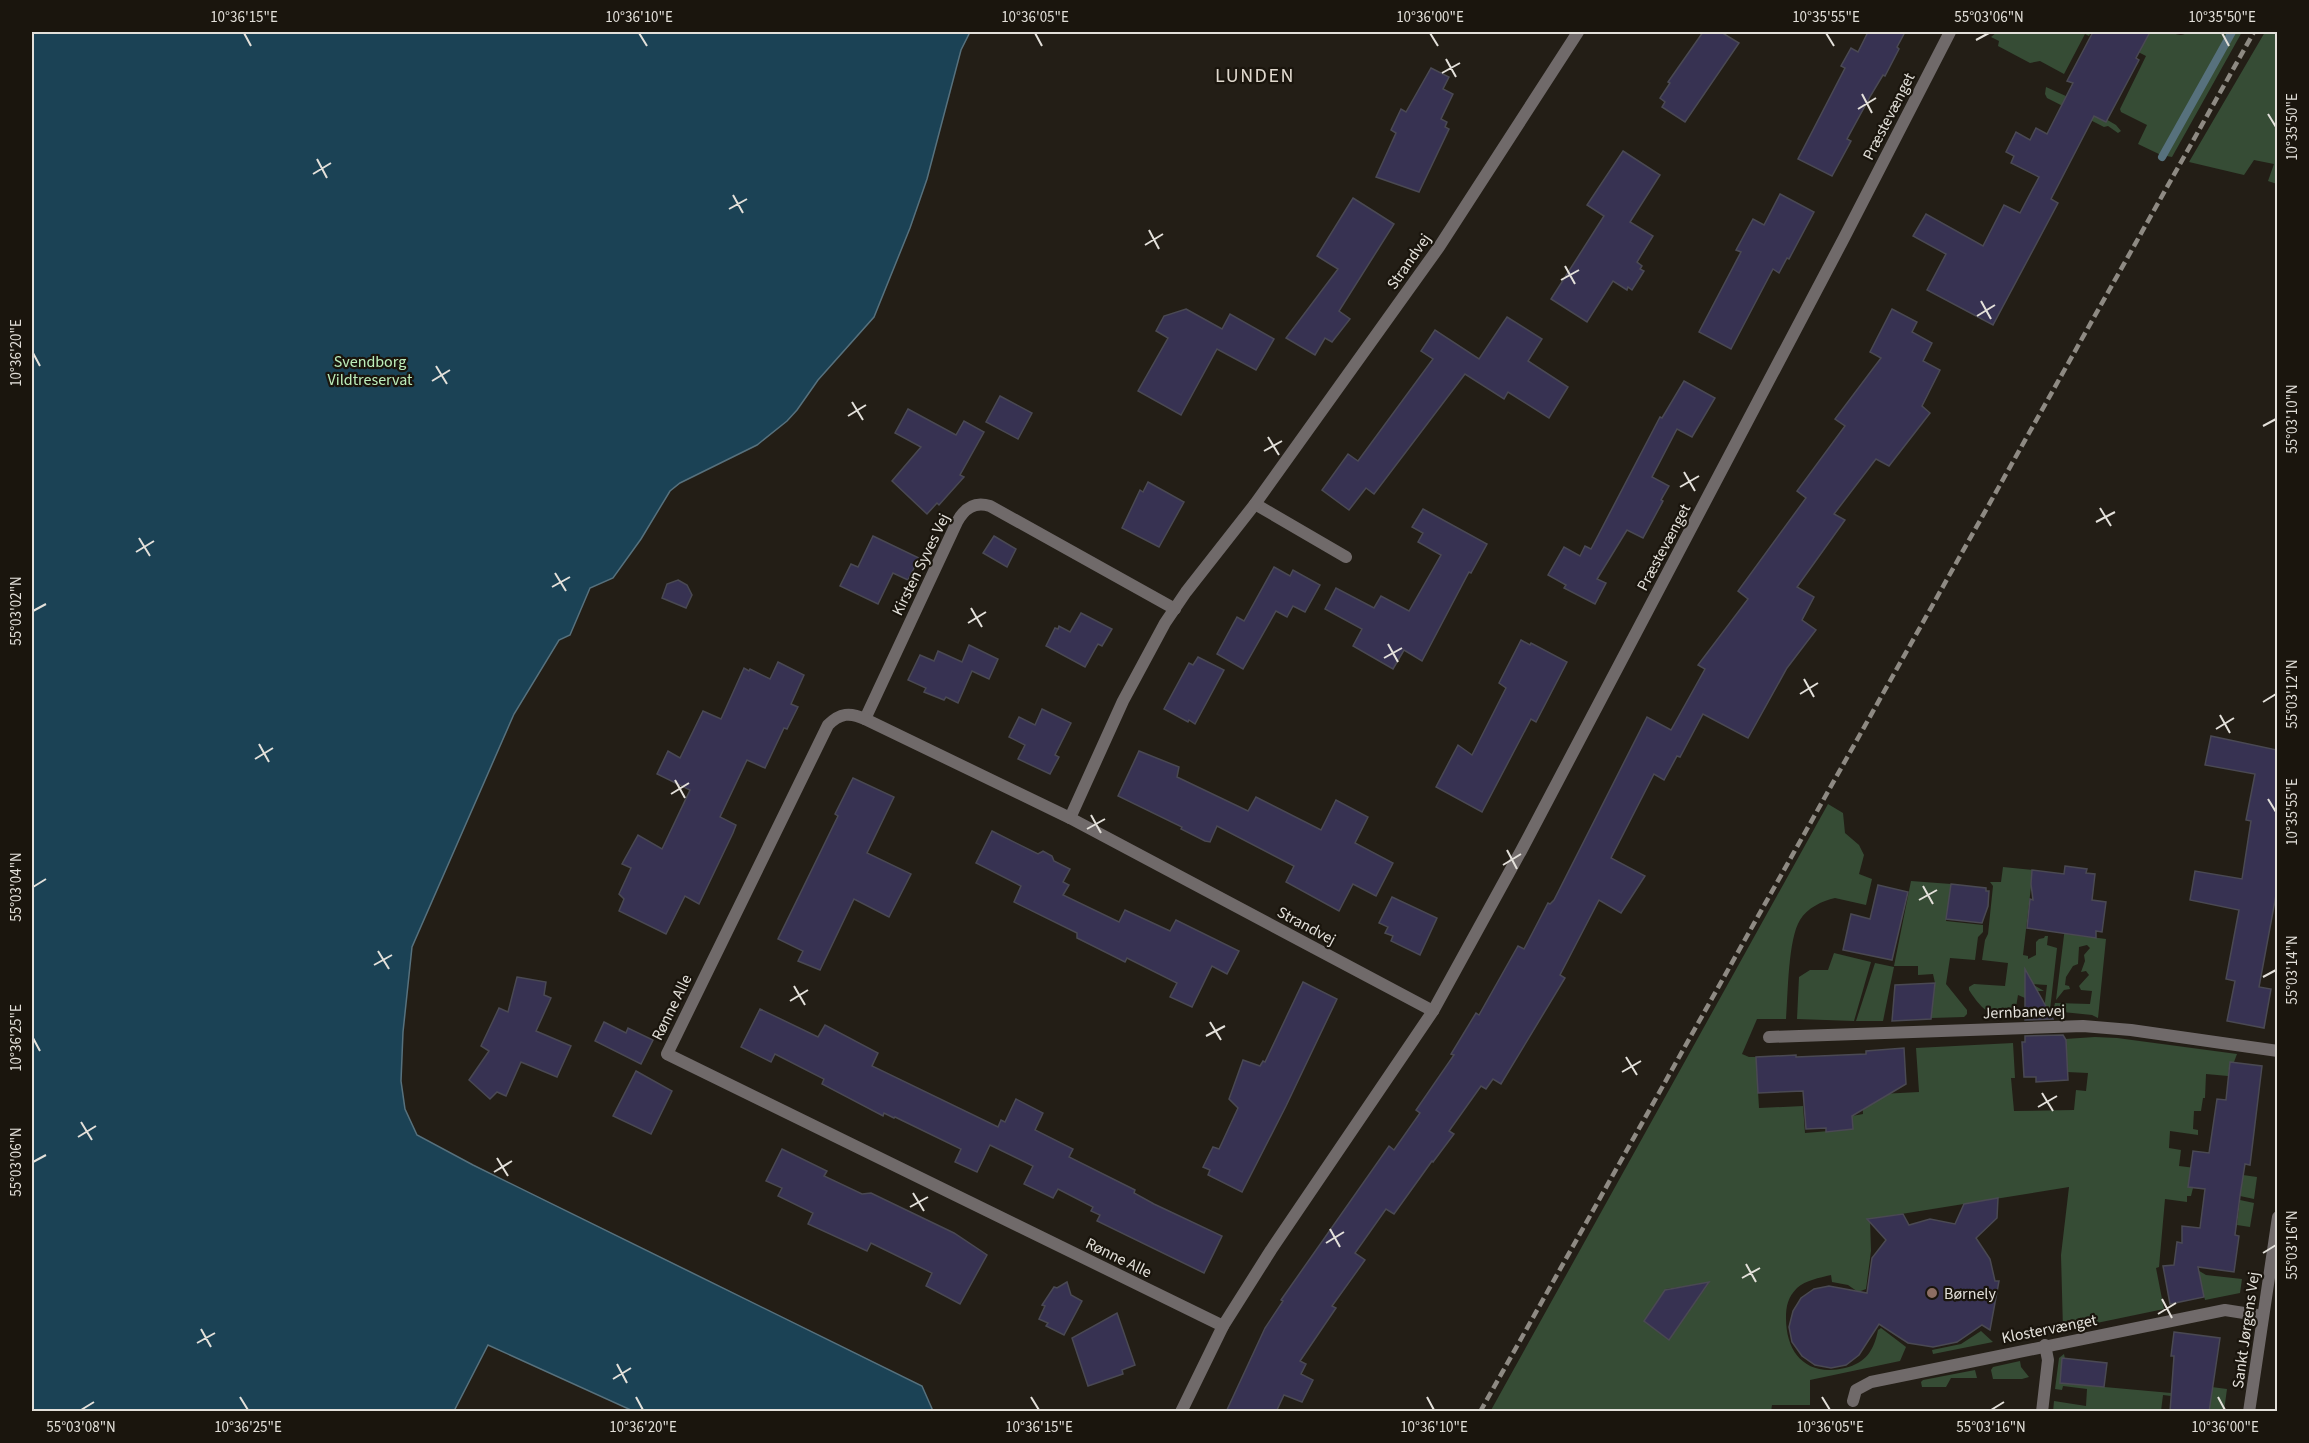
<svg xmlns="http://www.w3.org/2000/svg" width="2309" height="1443" font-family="'Source Sans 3',sans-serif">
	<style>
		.green { fill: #364c35; fill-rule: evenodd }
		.water { fill: #1b4255; stroke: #57717d; stroke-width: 1.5 }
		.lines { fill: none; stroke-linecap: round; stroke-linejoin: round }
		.stream { stroke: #57717d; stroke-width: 8 }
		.building { fill: #373252; stroke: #4a4953; stroke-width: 1.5 }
		.minor { stroke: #706a6a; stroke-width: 12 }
		.tertiary { stroke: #706a6a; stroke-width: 12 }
		.rail { stroke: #8e8a83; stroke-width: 4.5; stroke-dasharray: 9 4.5; stroke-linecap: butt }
		.ticks { fill: none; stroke: #e3e0da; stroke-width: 2 }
		.education-dot { fill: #8d6e63; stroke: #1a150d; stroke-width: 2 }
		.labels { text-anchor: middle; stroke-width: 4.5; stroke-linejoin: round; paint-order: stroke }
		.street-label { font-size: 16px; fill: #e3e0da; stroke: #1a150d }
		.park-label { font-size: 16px; fill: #bdeebb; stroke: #1a150d }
		.poi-label { font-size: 16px; fill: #e3e0da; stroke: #1a150d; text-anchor: start }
		.quarter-label { font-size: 20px; letter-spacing: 1.5px; fill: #e0d9ce; stroke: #1a150d }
		.neatline { fill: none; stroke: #e3e0da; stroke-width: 2 }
		.ticks-label { font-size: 15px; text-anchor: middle; fill: #e3e0da }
	</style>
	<rect width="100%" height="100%" fill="#231e16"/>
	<!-- green -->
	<g class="green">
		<polygon points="1997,32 2091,32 2089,36 2085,34 2064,74 2040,61 2030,63 1998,46 1999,41 1991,37"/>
		<path d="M2099,32H2124L2143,41L2147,32C2153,31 2162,30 2168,32C2177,33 2180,38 2188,32H2242L2172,157L2161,155L2138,144L2147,125L2121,112L2120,109L2146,56Z"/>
		<polygon points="2265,32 2277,32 2277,184 2268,181 2274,164 2254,160 2244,175 2189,162"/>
		<polygon points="2046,87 2068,97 2116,125 2121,131 2118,133 2108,126 2104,127 2047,98 2045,94"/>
		<path d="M1828,804L1843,813L1845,833L1859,845L1864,855L1859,874L1872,879L1866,905L1835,898C1822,901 1807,908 1800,920C1788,939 1788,995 1786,1019H1757L1742,1054L1749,1057H1756L1759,1108L1803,1106L1805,1133L1853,1129L1852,1116L1863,1114L1862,1095L1919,1092L1916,1048L2013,1043L2015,1078H2011L2014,1111L2074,1110L2076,1090L2086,1091L2088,1073L2067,1072L2065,1039L2095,1037L2117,1038L2237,1054L2234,1062H2230L2228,1076L2206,1074L2205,1098H2203L2201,1111H2194L2193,1129L2198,1130V1135L2170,1131L2169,1148L2181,1150L2179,1166L2204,1169H2191L2188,1187L2193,1188L2191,1196H2187V1202L2165,1199L2159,1267L2156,1268L2164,1309L2063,1330L2061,1255L2069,1187L1870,1219L1871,1251L1866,1289L1858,1292L1848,1285L1832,1282L1831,1275C1819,1278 1806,1280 1797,1288C1788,1297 1786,1306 1786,1318C1786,1354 1807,1377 1845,1368C1866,1363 1874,1350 1878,1330L1881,1328L1906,1347L1900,1361L1810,1380V1405H1772L1771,1412H1490ZM1709,1283L1669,1340L1644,1321L1666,1289Z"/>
		<path d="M2003,867L2033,870L2023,955L2028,956V959L2036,955V942L2039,939L2044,938L2045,936H2048L2047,945L2057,948L2050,1010H2044L2047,985L2032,984L2044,991H2025V998L2018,995L2015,1013C1993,1023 1980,1007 1969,990V987L1974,984L2005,986L2008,963L1982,960L1985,940L1988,934L1993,886L1990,882H2001Z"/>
		<polygon points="1911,881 1951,884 1946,921 1983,925 1983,932 1978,937 1975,960 1950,958 1946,984 1967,1010 1967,1014 1964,1017 1931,1018 1935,983 1933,974 1918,975 1918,966 1894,966"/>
		<polygon points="2066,919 2068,934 2106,939 2098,1018 2092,1015 2053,1011 2055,1003 2090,1004 2092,991 2081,990 2079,986 2089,975 2086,971 2081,972 2085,961 2084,955 2090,948 2087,945 2079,947 2078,964 2073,966 2066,977 2065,985 2069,986 2070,989 2064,990 2056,1000"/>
		<polygon points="1834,953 1871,962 1854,1021 1797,1019 1799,977 1810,970 1828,970"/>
		<polygon points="1875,963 1894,967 1883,1021 1856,1021"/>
		<polygon points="2208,1170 2257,1177 2254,1199 2240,1196 2242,1180"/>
		<polygon points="2240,1200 2254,1203 2250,1227 2237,1225"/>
		<polygon points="2196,1269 2206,1275 2242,1279 2240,1293 2205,1300 2199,1275"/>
		<polygon points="1981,1331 1993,1342 1933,1354 1932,1350 1961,1344"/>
		<polygon points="2064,1354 2065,1359 2062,1359 2060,1383 2171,1393 2173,1382 2227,1389 2224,1411 2209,1411 2171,1396 2163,1395 2161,1411 2165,1411 2053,1412 2054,1401 2086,1406 2087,1389 2063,1386 2062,1390 2055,1389 2059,1358"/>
		<polygon points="2020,1361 2021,1367 2029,1377 2022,1379 1993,1379 1991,1370 1993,1367"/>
		<polygon points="1975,1370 1977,1378 1951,1378 1946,1387 1922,1387 1921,1382 1923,1380"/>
	</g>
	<!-- water -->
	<polygon class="water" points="32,32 970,32 961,50 927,179 910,228 874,317 818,380 797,410 787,421 757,445 680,483 670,491 641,539 613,578 590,588 570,635 559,640 514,714 412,947 403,1032 401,1081 405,1109 417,1135 473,1165 922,1386 933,1411 645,1412 641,1410 633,1411 488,1345 454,1411 32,1411"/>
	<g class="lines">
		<!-- stream -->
		<polyline class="stream" points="2162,157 2232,32"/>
	</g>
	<!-- building -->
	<g class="building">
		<polygon points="1703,32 1721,32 1739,43 1685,122 1662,107 1665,102 1660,98 1670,83 1668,82"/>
		<polygon points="1868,32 1905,32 1897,47 1899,49 1885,76 1883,75 1871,95 1847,139 1851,141 1832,176 1798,159 1845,68 1841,66 1851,48 1858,52"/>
		<polygon points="2093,32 2150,32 2136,58 2139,60 2106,122 2094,116 2051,199 2058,203 1993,325 1927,290 1946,254 1913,236 1926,214 1983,246 2004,205 2020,213 2039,177 2011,163 2014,156 2006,152 2016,132 2030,140 2036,128 2047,134 2073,83 2067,81"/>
		<polygon points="1431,68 1449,77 1443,89 1453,94 1441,119 1447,122 1445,127 1449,129 1419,192 1376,177 1396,133 1391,130 1401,109 1406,112"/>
		<polygon points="1623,151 1660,175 1630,222 1653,236 1637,262 1642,266 1640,269 1644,271 1632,290 1628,287 1627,290 1613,281 1587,322 1551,299 1604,216 1587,205"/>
		<polygon points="1780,194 1814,212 1789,259 1787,258 1779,273 1773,269 1731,349 1699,332 1741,252 1736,250 1753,219 1764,225"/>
		<polygon points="1353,198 1394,224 1339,311 1350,319 1332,342 1325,338 1315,355 1286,338 1338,269 1317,256"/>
		<polygon points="1186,309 1222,329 1230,314 1274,339 1256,370 1217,349 1181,415 1138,391 1168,338 1156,331 1164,316"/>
		<polygon points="1892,309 1917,322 1912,332 1932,343 1923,361 1940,370 1922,406 1930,413 1889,466 1876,459 1834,514 1845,520 1797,587 1814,597 1802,620 1816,630 1787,668 1748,738 1703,714 1680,757 1677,756 1664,780 1654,774 1611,858 1645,876 1621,913 1599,900 1560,975 1565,978 1501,1084 1493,1079 1486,1089 1481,1086 1449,1131 1454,1134 1433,1162 1432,1161 1394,1214 1386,1209 1355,1253 1365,1260 1332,1306 1336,1308 1300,1361 1306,1364 1301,1374 1313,1380 1302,1402 1284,1395 1276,1412 1226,1412 1265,1328 1283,1301 1281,1300 1389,1146 1394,1150 1420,1113 1416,1110 1454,1055 1451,1054 1476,1013 1479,1015 1518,946 1524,949 1548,903 1550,904 1554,900 1647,717 1671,730 1705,669 1698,665 1748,599 1738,591 1806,498 1797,491 1845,426 1835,419 1881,358 1870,352"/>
		<polygon points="1507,317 1542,339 1528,361 1568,387 1549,418 1508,392 1504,399 1465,374 1374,494 1366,488 1349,510 1322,490 1348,454 1358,461 1433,359 1421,351 1435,330 1479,359"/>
		<polygon points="1684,381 1715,398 1692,437 1677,429 1652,477 1669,486 1661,500 1663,501 1643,538 1627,530 1597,579 1606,583 1595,604 1564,588 1566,585 1548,575 1564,547 1580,556 1585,546 1591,549 1660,417 1662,418"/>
		<polygon points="1000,396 1032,413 1018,439 986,422"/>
		<polygon points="908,409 956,435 964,421 984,432 960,475 964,477 939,505 937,503 927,514 892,481 921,447 895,433"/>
		<polygon points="1148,482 1184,502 1159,547 1122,528 1140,490 1143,492"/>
		<polygon points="1423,509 1487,544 1471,573 1469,572 1422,661 1404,650 1393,669 1353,646 1362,629 1325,609 1336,588 1374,608 1381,596 1409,611 1441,555 1418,542 1423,533 1412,527"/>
		<polygon points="873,536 919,558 908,580 893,573 878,604 840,586 851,564 858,567"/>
		<polygon points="994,536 1016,549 1007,567 983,553"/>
		<polygon points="1274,567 1290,576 1293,570 1320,585 1305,612 1293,606 1287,617 1276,611 1243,669 1217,654 1237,617 1244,621"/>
		<polygon points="678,580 687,585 692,595 686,608 662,598 667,584"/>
		<polygon points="1081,613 1112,629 1102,646 1098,644 1085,667 1046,646 1055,628 1058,629 1059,626 1070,632"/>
		<polygon points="1521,640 1530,645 1531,643 1567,662 1536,722 1531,719 1482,812 1436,787 1458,745 1472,755 1506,688 1499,683"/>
		<polygon points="969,645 998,659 989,679 972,671 958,703 946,697 944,700 924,692 926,688 908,680 920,655 934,661 938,651 962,662"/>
		<polygon points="1198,657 1224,670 1195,724 1189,720 1188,722 1164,709 1189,663 1193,665"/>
		<polygon points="778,662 804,675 791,704 798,707 787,729 784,728 765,768 747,760 720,817 736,825 733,833 699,904 685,896 666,934 619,911 624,899 619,894 631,868 622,864 638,835 662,849 690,790 657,774 668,751 680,758 703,711 721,719 744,668 749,671 750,669 770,679"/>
		<polygon points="1042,709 1071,723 1055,755 1059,757 1050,774 1018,759 1025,745 1009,737 1019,717 1035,725"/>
		<polygon points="2211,736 2277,750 2277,890 2259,987 2271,989 2264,1028 2227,1021 2235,981 2226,979 2239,910 2190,900 2195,871 2242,879 2251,821 2246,820 2255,774 2205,765"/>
		<polygon points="1139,751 1179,767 1177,777 1248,811 1256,797 1321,830 1336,800 1368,817 1355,843 1393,863 1376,896 1353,884 1339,911 1286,882 1294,866 1217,826 1210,842 1205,841 1181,829 1182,827 1118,796"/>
		<polygon points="853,778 894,797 867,853 911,874 889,917 854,899 820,970 798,961 803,951 778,939 838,816 835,814"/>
		<polygon points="992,831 1038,854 1043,851 1052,856 1054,861 1070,869 1063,882 1069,885 1063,895 1119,922 1125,910 1170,931 1176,920 1239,951 1227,974 1212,966 1192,1007 1170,997 1177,983 1127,958 1125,962 1077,938 1077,933 1014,902 1021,886 976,863"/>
		<polygon points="2065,866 2087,869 2086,873 2095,874 2092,900 2106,902 2102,932 2096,931 2096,938 2027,928 2030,899 2033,900 2031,884 2032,870 2064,874"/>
		<polygon points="1951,884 1986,888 1986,891 1989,891 1988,906 1982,923 1946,919"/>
		<polygon points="1878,885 1908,892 1892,960 1843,950 1851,914 1870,919"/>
		<polygon points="1392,897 1437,918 1420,955 1391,941 1393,936 1385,933 1388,927 1379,923"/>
		<polygon points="2025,969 2053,1019 2025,1020"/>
		<polygon points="517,977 546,982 544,995 551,998 536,1031 571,1046 557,1077 521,1062 506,1096 497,1092 490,1099 469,1080 489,1051 481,1046 499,1008 508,1012"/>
		<polygon points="1303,982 1337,999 1286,1106 1242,1192 1208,1175 1210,1170 1203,1167 1213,1147 1219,1149 1238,1108 1229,1099 1243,1060 1260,1066 1263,1061 1265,1062"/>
		<polygon points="1935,983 1931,1019 1892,1021 1895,985"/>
		<polygon points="760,1009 818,1037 825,1025 878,1053 872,1066 998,1127 1001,1120 1005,1122 1016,1099 1043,1113 1035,1130 1073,1149 1069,1157 1135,1190 1134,1193 1154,1204 1222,1236 1204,1273 1097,1221 1100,1215 1091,1211 1093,1207 1058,1189 1053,1198 1024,1184 1033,1166 990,1145 977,1172 955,1162 961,1149 895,1117 894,1118 884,1113 883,1116 822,1084 824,1079 775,1054 771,1062 741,1047"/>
		<polygon points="604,1022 626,1033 628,1028 653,1040 641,1064 595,1041"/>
		<polygon points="2063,1035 2066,1040 2068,1080 2036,1082 2036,1077 2024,1077 2022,1042 2025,1042 2025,1036"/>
		<polygon points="1904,1048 1906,1084 1852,1116 1853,1129 1826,1132 1826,1128 1806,1129 1803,1091 1758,1093 1756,1057 1796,1055 1796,1057 1866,1054 1866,1051"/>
		<polygon points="2230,1062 2262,1066 2250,1165 2245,1164 2240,1196 2235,1235 2239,1236 2234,1272 2198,1267 2204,1297 2170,1304 2163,1266 2174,1265 2177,1242 2182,1243 2182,1226 2200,1228 2205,1189 2188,1187 2193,1151 2209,1153 2217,1099 2226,1100"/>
		<polygon points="636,1071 672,1091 651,1134 613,1116"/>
		<polygon points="782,1149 827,1171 824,1176 862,1194 871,1193 954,1233 987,1255 960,1304 926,1286 932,1273 871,1243 867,1251 808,1224 813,1213 778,1196 782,1188 766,1181"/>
		<polygon points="1998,1198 1997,1218 1976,1238 1990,1259 1995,1281 1999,1281 1990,1330 1982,1325 1957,1342 1933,1347 1908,1343 1879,1324 1859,1355 1846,1365 1831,1368 1815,1365 1802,1356 1792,1342 1789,1327 1793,1311 1801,1298 1814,1289 1829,1286 1867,1293 1872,1258 1886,1240 1867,1219 1903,1214 1909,1225 1930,1219 1955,1224 1964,1204"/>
		<polygon points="1067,1282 1071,1295 1082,1301 1064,1335 1046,1326 1048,1323 1039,1319 1045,1306 1042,1305 1054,1287 1057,1288"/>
		<polygon points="1709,1282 1669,1340 1644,1321 1665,1290"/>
		<polygon points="1117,1313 1135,1365 1122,1370 1123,1374 1088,1386 1072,1338"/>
		<polygon points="2174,1332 2220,1338 2209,1412 2170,1412 2174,1356 2171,1356"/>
		<polygon points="2062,1358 2107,1363 2104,1387 2060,1383"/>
	</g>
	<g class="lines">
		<!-- minor -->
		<g class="minor">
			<polyline points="1255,504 1346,557"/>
			<path d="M865,719L957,522C964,509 974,501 990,506L1175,609"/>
			<polyline points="1070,818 1123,701 1165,623 1186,592 1255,504 1439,247 1578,32"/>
			<polyline points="1769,1037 2083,1026 2131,1030 2278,1051"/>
			<path d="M1223,1326L667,1054L828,725C840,713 850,712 865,719L1070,818L1433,1011"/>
			<polyline points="1853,1401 1856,1390 1871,1382 2225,1310 2263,1316"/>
			<polyline points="2042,1412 2048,1360 2045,1345"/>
		</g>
		<!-- tertiary -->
		<g class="tertiary">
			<polyline points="1181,1412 1223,1326 1271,1250 1433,1011 1521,851 1844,238 1950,32"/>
			<polyline points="2249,1412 2278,1217"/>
		</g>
		<!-- rail -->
		<polyline class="rail" points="1480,1412 2254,32"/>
	</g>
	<!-- ticks -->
	<path class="ticks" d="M244,33L251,46M639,33L647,46M1035,33L1042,46M1430,33L1438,46M1826,33L1834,46M2222,33L2229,46M1976,40L1989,33M1446,59L1456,77M1442,73L1460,63M1862,94L1872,113M1858,109L1876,98M2268,114L2276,127M317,159L327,178M313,174L331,163M733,195L743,213M729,209L747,199M1149,230L1159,249M1145,245L1163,234M1565,266L1575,284M1561,280L1579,270M1981,301L1991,319M1977,316L1995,305M33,353L40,366M436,366L447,384M432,381L450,370M852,402L863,420M848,416L866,405M2263,426L2276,419M1268,437L1279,455M1264,451L1282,441M1684,472L1695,491M1680,487L1699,476M2100,508L2111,526M2096,522L2115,512M139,538L150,556M136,552L154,541M555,573L566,591M552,587L570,577M971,608L982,627M33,611L46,604M968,623L986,612M1388,644L1398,662M1384,658L1402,648M1804,679L1814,697M1800,694L1818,683M2263,702L2276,694M2220,715L2230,733M2216,729L2234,718M259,744L269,762M255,759L273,748M675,780L685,798M671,794L689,783M2268,799L2276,812M1091,815L1101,833M1087,829L1105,819M1507,850L1517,869M1503,865L1521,854M1923,886L1933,904M33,887L46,879M1919,900L1937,890M378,951L389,969M374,965L392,955M2263,977L2276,970M794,986L805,1005M790,1001L808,990M1210,1022L1221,1040M1206,1036L1225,1026M33,1038L40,1051M1626,1057L1637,1075M1622,1072L1641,1061M2042,1093L2053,1111M2038,1107L2057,1096M81,1122L92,1140M78,1137L96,1126M497,1158L508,1176M33,1162L46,1155M494,1172L512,1161M913,1193L924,1211M910,1207L928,1197M1330,1229L1340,1247M1326,1243L1344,1232M2263,1253L2276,1245M1746,1264L1756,1282M1742,1278L1760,1268M2162,1299L2172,1318M2158,1314L2176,1303M201,1329L211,1347M197,1343L215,1333M617,1364L627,1383M613,1379L631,1368M240,1397L248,1410M636,1397L643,1410M1031,1397L1039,1410M1427,1397L1434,1410M1822,1397L1830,1410M2218,1397L2225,1410M81,1410L94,1402M1991,1410L2004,1402"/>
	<!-- markers -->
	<circle class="education-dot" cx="1932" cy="1293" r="6"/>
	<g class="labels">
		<!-- street labels -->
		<g class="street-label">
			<text transform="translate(1888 116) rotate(-63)" y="6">Præstevænget</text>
			<text transform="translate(1408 261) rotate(-55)" y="6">Strandvej</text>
			<text transform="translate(1663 547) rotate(-62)" y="6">Præstevænget</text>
			<text transform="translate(920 564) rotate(-64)" y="6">Kirsten Syves Vej</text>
			<text transform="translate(1307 925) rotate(28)" y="6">Strandvej</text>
			<text transform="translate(671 1007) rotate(-64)" y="6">Rønne Alle</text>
			<text transform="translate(2024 1011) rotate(-2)" y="6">Jernbanevej</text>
			<text transform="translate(1119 1257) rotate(26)" y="6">Rønne Alle</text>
			<text transform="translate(2049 1328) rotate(-11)" y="6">Klostervænget</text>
			<text transform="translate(2245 1330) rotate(-82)" y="6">Sankt Jørgens Vej</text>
		</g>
		<!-- park labels -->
		<g class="park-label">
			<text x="370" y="367">Svendborg<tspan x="370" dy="18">Vildtreservat</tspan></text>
		</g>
		<!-- poi labels -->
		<g class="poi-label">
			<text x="1944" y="1299">Børnely</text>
		</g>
		<!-- quarter labels -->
		<g class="quarter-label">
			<text x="1255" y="82">LUNDEN</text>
		</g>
	</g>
	<!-- border -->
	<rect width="2309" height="1443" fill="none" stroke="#1a150d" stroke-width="66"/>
	<rect x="33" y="33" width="2243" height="1377" class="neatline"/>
	<g class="ticks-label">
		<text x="244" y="22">10°36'15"E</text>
		<text x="639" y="22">10°36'10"E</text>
		<text x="1035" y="22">10°36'05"E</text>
		<text x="1430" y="22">10°36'00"E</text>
		<text x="1826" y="22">10°35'55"E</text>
		<text x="1989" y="22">55°03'06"N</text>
		<text x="2222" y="22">10°35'50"E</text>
		<text transform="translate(2292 127) rotate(-90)" y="5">10°35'50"E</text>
		<text transform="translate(16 353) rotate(-90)" y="5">10°36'20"E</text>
		<text transform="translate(2292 419) rotate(-90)" y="5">55°03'10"N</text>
		<text transform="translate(16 611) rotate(-90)" y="5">55°03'02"N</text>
		<text transform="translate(2292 694) rotate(-90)" y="5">55°03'12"N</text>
		<text transform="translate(2292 812) rotate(-90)" y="5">10°35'55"E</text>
		<text transform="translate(16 887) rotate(-90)" y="5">55°03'04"N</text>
		<text transform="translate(2292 970) rotate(-90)" y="5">55°03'14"N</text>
		<text transform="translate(16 1038) rotate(-90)" y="5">10°36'25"E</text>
		<text transform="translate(16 1162) rotate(-90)" y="5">55°03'06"N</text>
		<text transform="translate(2292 1245) rotate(-90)" y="5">55°03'16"N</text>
		<text x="81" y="1432">55°03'08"N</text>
		<text x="248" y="1432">10°36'25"E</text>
		<text x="643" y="1432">10°36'20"E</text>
		<text x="1039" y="1432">10°36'15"E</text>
		<text x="1434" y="1432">10°36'10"E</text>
		<text x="1830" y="1432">10°36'05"E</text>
		<text x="1991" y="1432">55°03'16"N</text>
		<text x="2225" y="1432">10°36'00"E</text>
	</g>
</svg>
